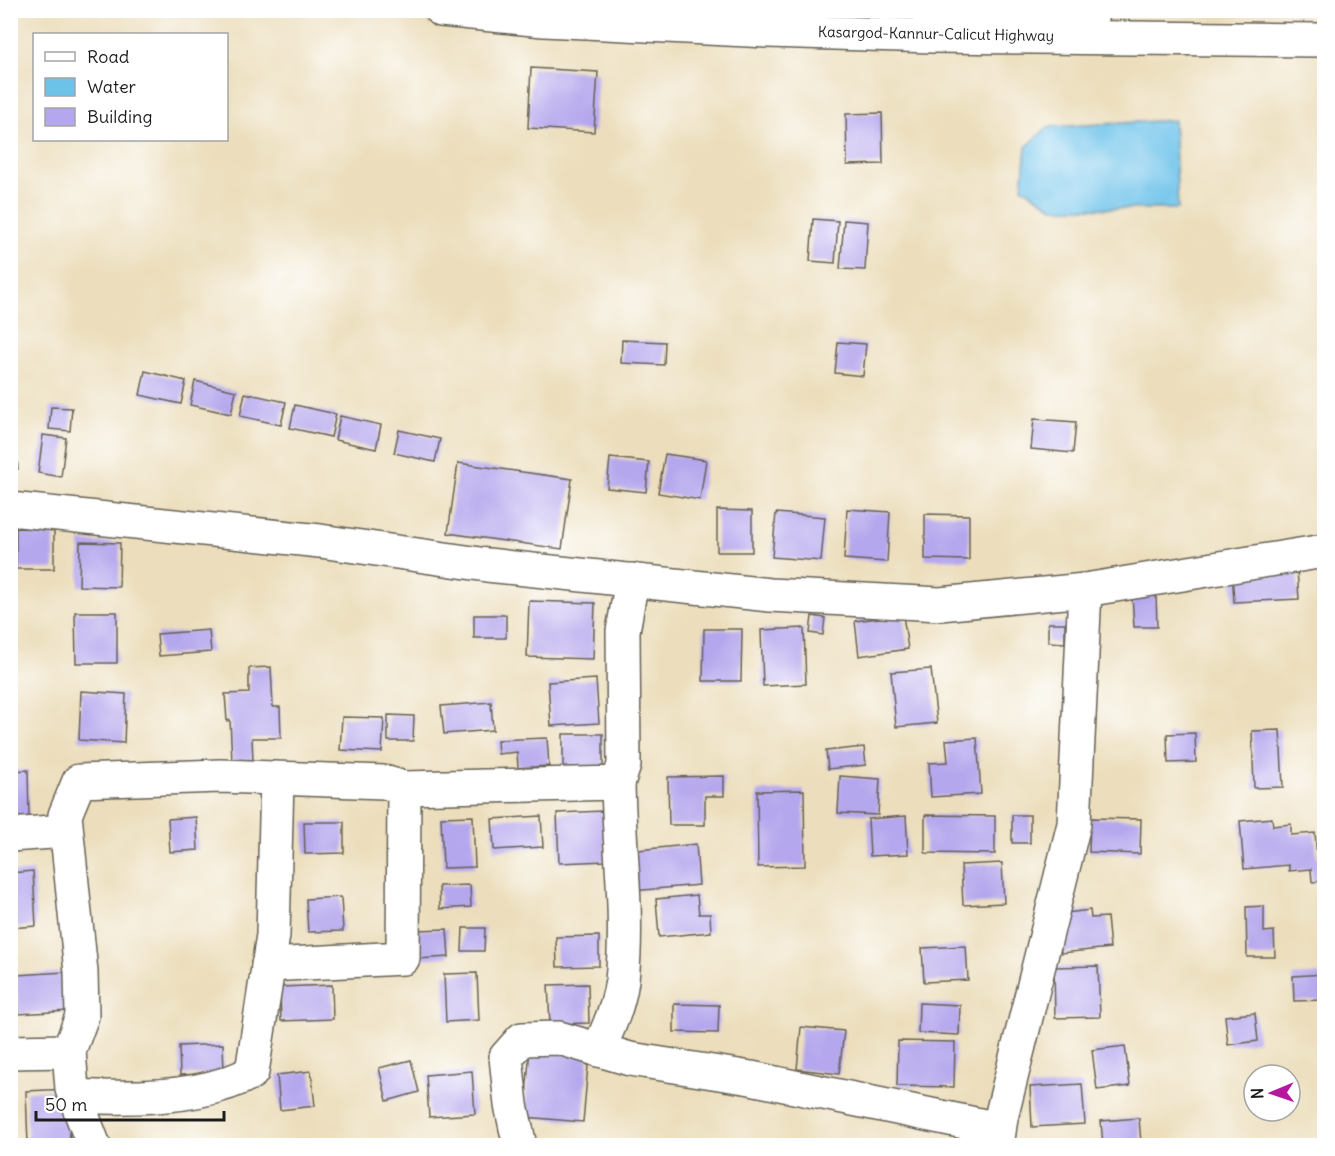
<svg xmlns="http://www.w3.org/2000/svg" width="1335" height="1156" font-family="Delius,sans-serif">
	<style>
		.water { fill: #6dc2ea; stroke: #446f83; stroke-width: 1.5 }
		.building { fill: #b5a7ed }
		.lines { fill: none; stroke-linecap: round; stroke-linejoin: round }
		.minor-casing { stroke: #656054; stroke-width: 36 }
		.highway-casing { stroke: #656054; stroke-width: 36 }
		.minor { stroke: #fff; stroke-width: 33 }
		.highway { stroke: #fff; stroke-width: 33 }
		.labels { text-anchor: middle; stroke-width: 4.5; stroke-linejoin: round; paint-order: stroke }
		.street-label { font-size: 15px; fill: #1c1c1c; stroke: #fff }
	</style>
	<rect width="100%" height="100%" fill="#fff"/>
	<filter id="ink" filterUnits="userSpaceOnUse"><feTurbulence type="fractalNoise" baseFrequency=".0167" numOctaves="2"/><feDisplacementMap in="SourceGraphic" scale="12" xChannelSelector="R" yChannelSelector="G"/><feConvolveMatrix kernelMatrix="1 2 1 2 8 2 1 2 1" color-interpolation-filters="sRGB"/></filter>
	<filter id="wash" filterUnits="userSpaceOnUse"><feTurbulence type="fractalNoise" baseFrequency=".008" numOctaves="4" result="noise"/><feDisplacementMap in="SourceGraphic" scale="24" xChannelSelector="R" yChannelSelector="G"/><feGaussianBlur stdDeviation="1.35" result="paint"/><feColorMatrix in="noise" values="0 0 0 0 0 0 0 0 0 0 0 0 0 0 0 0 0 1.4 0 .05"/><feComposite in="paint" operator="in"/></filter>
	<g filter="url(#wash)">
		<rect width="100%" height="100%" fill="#ecdebc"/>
		<!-- water -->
		<polygon class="water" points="1174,120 1178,209 1054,208 1022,187 1026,147 1048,127"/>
		<g id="blocks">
			<!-- building -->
			<g class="building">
				<polygon points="531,68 598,72 594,132 528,128"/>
				<polygon points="882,113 883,164 847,165 846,114"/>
				<polygon points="813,219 838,221 835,263 810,261"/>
				<polygon points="844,220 868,222 865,270 840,269"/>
				<polygon points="622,340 665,342 664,365 621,363"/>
				<polygon points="838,342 866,344 863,376 835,373"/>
				<polygon points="145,371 186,381 181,404 140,395"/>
				<polygon points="195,381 236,391 231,414 190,405"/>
				<polygon points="245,393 286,402 281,425 240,416"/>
				<polygon points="295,405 336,414 331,437 290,428"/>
				<polygon points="51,407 72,408 70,431 49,429"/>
				<polygon points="340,416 381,425 376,449 335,440"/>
				<polygon points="1034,419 1076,422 1073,453 1031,449"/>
				<polygon points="399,430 440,439 435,462 394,453"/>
				<polygon points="43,435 66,438 61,477 38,473"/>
				<polygon points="10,439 15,439 18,469 10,470"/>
				<polygon points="665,454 706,460 700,500 658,493"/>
				<polygon points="610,458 649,462 646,492 607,488"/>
				<polygon points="458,463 572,479 562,549 448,533"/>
				<polygon points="847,509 890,512 887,562 844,559"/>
				<polygon points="717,510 752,511 752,552 717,552"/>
				<polygon points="776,513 825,517 821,561 772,557"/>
				<polygon points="925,514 969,515 969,560 925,559"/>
				<polygon points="16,528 54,529 54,569 16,569"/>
				<polygon points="80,542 120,543 119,587 79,586"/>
				<polygon points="1297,569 1299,599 1234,602 1232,572"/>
				<polygon points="1156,594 1157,627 1134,627 1132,595"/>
				<polygon points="529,601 595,603 593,659 527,657"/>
				<polygon points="75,612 117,612 117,663 76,663"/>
				<rect x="474" y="615" width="32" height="23"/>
				<polygon points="903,615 908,649 859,656 855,621"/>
				<polygon points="812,616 825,618 823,635 810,633"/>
				<polygon points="1048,623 1065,623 1065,643 1048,642"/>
				<polygon points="804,628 806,684 763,686 761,630"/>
				<polygon points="704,629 742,629 741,681 703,681"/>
				<polygon points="209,630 211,652 159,656 157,634"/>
				<polygon points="271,667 273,707 280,707 281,738 252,738 253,761 232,762 230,720 227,721 225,694 249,693 249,668"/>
				<polygon points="931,669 937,723 896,727 891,672"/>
				<polygon points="596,679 599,723 551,726 548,682"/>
				<polygon points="81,691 126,694 124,743 79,740"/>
				<polygon points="491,702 493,730 444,734 441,706"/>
				<polygon points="388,715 414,716 413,741 388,741"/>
				<polygon points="342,717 384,718 382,752 340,750"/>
				<polygon points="1280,730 1283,787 1254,788 1252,731"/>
				<polygon points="1195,733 1196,762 1168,763 1167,734"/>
				<rect x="563" y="734" width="40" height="38"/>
				<polygon points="547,738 549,766 518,768 517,752 498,754 497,740"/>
				<polygon points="977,738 981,794 931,797 929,763 948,762 946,740"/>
				<polygon points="864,747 866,765 828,769 826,751"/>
				<polygon points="28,770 29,818 10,818 10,771"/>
				<polygon points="724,776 724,796 705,796 705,825 669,825 668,777"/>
				<polygon points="840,776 880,779 878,815 838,813"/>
				<polygon points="804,790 805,866 758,867 757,791"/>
				<polygon points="604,811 606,861 559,863 557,813"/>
				<polygon points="925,815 995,816 995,854 925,853"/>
				<rect x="1012" y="815" width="18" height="28"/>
				<polygon points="473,816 475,867 443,868 441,817"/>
				<polygon points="541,816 543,847 494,850 492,819"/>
				<polygon points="906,816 908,854 870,856 868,819"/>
				<polygon points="196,817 198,850 170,852 168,819"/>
				<polygon points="1090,818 1141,819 1140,854 1089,852"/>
				<polygon points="1272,818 1273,826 1291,824 1291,835 1315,833 1317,857 1324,856 1324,881 1312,882 1311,869 1289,871 1289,865 1244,869 1240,821"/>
				<polygon points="304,822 344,822 344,853 305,854"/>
				<polygon points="696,844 699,885 632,891 629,851"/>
				<polygon points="1002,863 1004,903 963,905 961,865"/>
				<polygon points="33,871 36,926 10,928 10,873"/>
				<polygon points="470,885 471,907 440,909 439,886"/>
				<polygon points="697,895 699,914 710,914 711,932 659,937 656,899"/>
				<polygon points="341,897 343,931 308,932 306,899"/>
				<polygon points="1264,906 1264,932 1274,931 1275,957 1247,957 1246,907"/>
				<polygon points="1090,910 1091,918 1107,917 1110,948 1061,953 1058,914"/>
				<polygon points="463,928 485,928 484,951 462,951"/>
				<polygon points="447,929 449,957 417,959 416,930"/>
				<polygon points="599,936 599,966 557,967 556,937"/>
				<polygon points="966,946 968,980 924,982 922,948"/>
				<polygon points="1098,966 1100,1017 1055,1018 1054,967"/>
				<polygon points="66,972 69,1011 18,1014 16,975"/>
				<polygon points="477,973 479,1020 446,1022 444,974"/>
				<polygon points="1324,974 1324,1000 1294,1001 1293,976"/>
				<polygon points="588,984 589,1023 550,1024 548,985"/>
				<polygon points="332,985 333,1019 281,1021 280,987"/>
				<polygon points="919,1003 960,1005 959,1035 918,1033"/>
				<polygon points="674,1004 719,1005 718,1033 674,1032"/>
				<polygon points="1255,1013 1258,1041 1228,1045 1225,1016"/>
				<polygon points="801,1027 844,1031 839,1074 797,1069"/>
				<polygon points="898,1041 955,1042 954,1087 897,1086"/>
				<polygon points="223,1044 224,1073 180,1075 179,1046"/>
				<polygon points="1125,1046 1130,1086 1097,1090 1092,1050"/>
				<polygon points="530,1049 589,1054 583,1122 524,1117"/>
				<polygon points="411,1060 419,1092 387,1101 379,1068"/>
				<polygon points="311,1071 315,1106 280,1110 277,1075"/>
				<polygon points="472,1071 475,1114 429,1117 426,1075"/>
				<polygon points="1082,1084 1085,1124 1032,1127 1030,1087"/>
				<polygon points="68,1089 70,1144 28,1145 26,1091"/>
				<polygon points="1139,1118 1141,1143 1103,1146 1101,1121"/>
				<polygon points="395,1141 395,1146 351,1146 351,1144"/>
			</g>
		</g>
	</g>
	<g filter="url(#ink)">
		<use href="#blocks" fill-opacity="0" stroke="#656054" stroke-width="1.5"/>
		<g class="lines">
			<defs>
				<g id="minor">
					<polyline points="10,509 320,541 487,565 770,595 940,604 1085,590 1324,551"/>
					<polyline points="10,835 66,831"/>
					<polyline points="268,965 403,958 404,788"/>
					<path d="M598,1050C609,1028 619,1005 622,980C629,916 619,848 618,783"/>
					<polyline points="10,1052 69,1051"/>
					<path d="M74,1096C127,1099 206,1099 252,1072L273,935L277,779"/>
					<polyline points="94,1146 72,1089 69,1051 82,1016 81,972 65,815 79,781 220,776 384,782 404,788 618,783 624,765 623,631 632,580"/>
					<polyline points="520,1146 511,1105 506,1057 522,1039 559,1038 630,1059 751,1078 999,1129"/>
					<polyline points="997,1146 1001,1118 1074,824 1085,590"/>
				</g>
				<g id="highway">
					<polyline points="441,10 544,20 768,31 933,36 1324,40"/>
					<polyline points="961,14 1092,14"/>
				</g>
			</defs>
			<!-- minor casing -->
			<use href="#minor" class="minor-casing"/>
			<!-- highway casing -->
			<use href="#highway" class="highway-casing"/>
			<!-- minor -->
			<use href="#minor" class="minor"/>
			<!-- highway -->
			<use href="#highway" class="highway"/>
		</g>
	</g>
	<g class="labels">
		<!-- street labels -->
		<g class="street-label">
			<text transform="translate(936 34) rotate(1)" y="5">Kasargod-Kannur-Calicut Highway</text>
		</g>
	</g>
	<!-- margin -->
	<rect width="1335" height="1156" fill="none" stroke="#fff" stroke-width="36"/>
	<!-- legend -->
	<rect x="33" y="33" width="195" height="108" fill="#ffffff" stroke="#a4a4a4" stroke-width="1.5"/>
	<rect x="45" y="52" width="30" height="9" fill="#ffffff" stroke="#a4a4a4" stroke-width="1.5"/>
	<text x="87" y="63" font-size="18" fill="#1c1c1c">Road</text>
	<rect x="45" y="78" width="30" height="18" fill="#6dc2ea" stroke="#a4a4a4" stroke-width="1.5"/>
	<text x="87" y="93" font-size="18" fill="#1c1c1c">Water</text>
	<rect x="45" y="108" width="30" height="18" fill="#b5a7ed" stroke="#a4a4a4" stroke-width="1.5"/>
	<text x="87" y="123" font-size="18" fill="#1c1c1c">Building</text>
	<!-- north arrow -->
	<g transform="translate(1272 1093) rotate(268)"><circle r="28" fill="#ffffff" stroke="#a4a4a4" stroke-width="1.5"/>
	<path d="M0-4.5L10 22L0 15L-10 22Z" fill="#b5179e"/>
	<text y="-9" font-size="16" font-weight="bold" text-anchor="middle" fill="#1c1c1c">N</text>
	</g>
	<!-- scale -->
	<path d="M36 1111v9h188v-9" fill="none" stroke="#1c1c1c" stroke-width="3"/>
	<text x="45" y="1111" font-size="18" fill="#1c1c1c" stroke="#ffffff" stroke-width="4.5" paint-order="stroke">50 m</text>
</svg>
